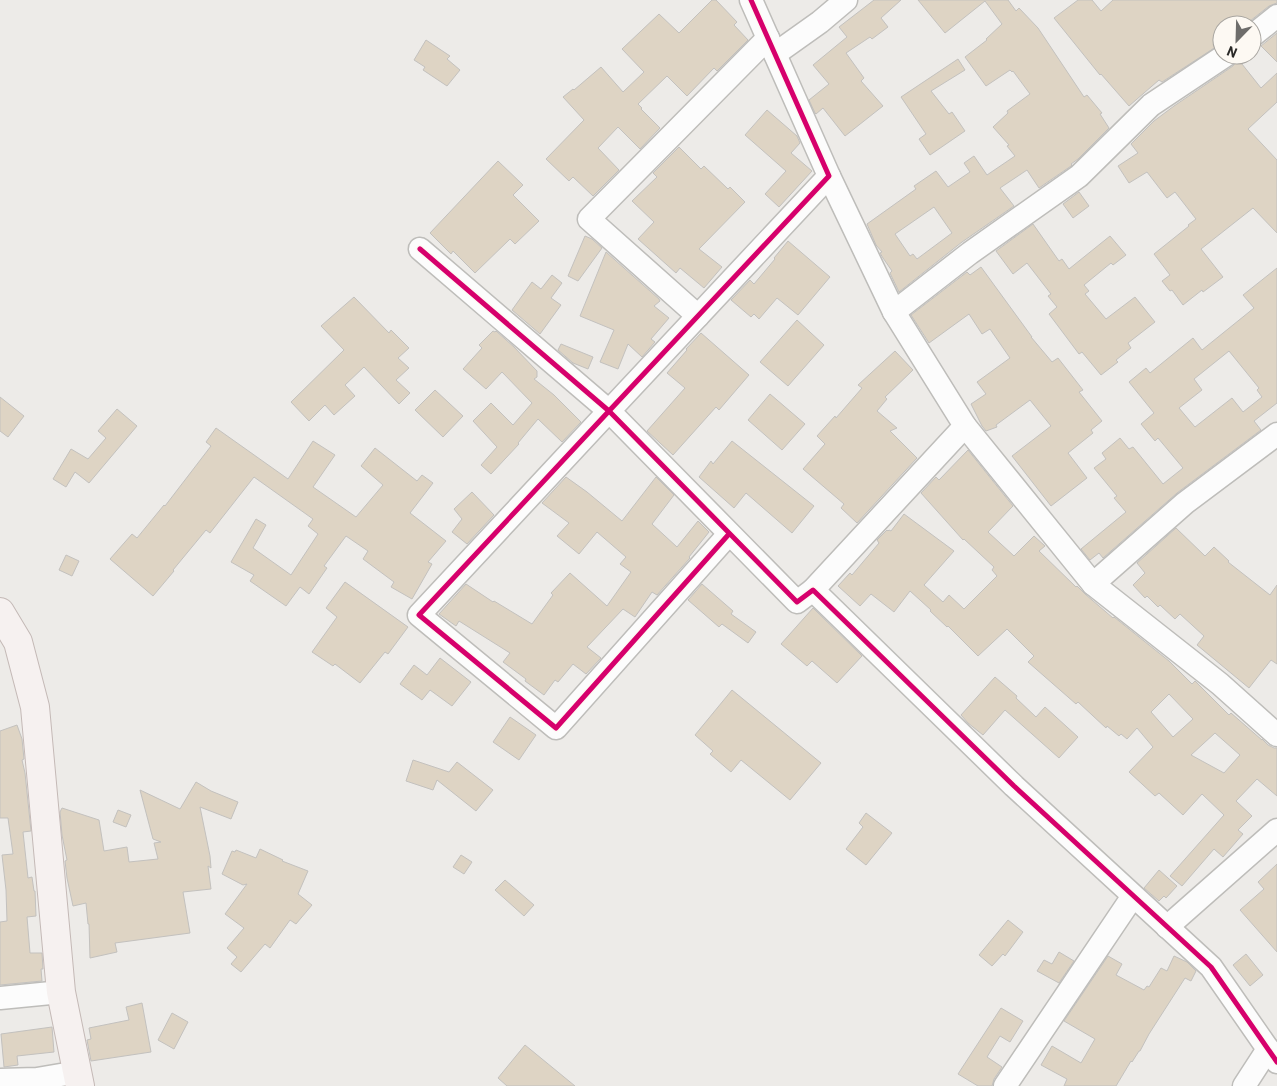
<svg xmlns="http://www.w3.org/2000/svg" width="1277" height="1086" font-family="Barlow,sans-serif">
<rect width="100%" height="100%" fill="#edebe8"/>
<!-- building -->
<g fill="#ded4c4" stroke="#c3c1be" fill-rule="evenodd">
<path d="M712,0H716L737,22L734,25L748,40L717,71L714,68L687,96L667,76L638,104L642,108L641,109L660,128L640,149L618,127L598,148L619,170L593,196L573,177L569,181L546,159L584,120L563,97L573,89L574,90L601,67L623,92L644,72L622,49L659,14L679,33Z"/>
<path d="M874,0H901L881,18L888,27L872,39L870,37L846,53L864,78L861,81L883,106L845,136L823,108L816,114L815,113L809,100L829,84L813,65L847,37L839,27Z"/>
<path d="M918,0H1008L1016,11L1019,8L1038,28L1084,97L1087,95L1102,113L1100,114L1109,128L1078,159L1071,164L1072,165L1071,166L1039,188L1027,170L1000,188L1014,206L962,242L899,292L890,273L892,271L883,258L880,253L882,252L876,245L867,224L916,189L914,186L936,171L948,187L970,172L964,163L974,156L987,175L1015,156L1007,146L1009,145L993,127L1008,113L1007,111L1030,94L1013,71L1012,72L1010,70L986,86L965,57L987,40L986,39L1002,24L985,1L945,33ZM934,207L952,233L917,259L913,254L910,256L895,234Z"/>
<path d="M1078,0H1092L1101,11L1113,0H1277V3L1269,6L1245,25H1222V43L1162,82L1159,80L1129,106L1101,74L1100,75L1054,18Z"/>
<path d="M1277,33V62L1261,46Z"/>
<path d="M426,40L450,56L447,59L460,70L447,86L423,70L425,67L414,60Z"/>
<path d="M958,59L965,70L931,91L949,114L952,112L965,131L930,155L919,139L926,134L901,97Z"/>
<path d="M1238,59L1261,88L1277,73V102L1248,129L1277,160V233L1253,208L1201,249L1223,277L1203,292L1202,290L1183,305L1172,290L1170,291L1162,281L1170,275L1154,254L1189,226L1188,225L1196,219L1175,192L1167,198L1147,172L1129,183L1118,166L1138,153L1131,144L1154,121L1174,106L1233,66Z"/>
<path d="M767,110L797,136L800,143L791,153L812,171L779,207L765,194L786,171L745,135Z"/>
<path d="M679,147L701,169L704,166L728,189L730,187L745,202L699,249L722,267L704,288L680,268L676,273L638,239L654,222L632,201L657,177L653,173Z"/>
<path d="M498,161L523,185L513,195L539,221L515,244L510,239L475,273L453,251L451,254L430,233Z"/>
<path d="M1079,192L1089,206L1073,218L1063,204Z"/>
<path d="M1033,224L1059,261L1062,259L1069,269L1110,236L1126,255L1113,265L1111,263L1084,285L1089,291L1085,294L1106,319L1135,297L1155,322L1128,343L1131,348L1116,360L1118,362L1101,375L1082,352L1079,354L1049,314L1057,307L1048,296L1051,294L1027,263L1013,274L996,251Z"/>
<path d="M585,236L592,239L602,248L578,281L568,276Z"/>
<path d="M788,241L830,277L798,315L777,298L759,319L754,314L751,317L731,300L750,280L754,284L775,259L774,258Z"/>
<path d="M606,252L659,299L660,301L654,306L669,318L651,339L655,342L642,357L628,344L618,369L600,362L614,330L580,316Z"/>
<path d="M981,267L1032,337H1031L1052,362L1058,358L1083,390L1079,392L1102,421L1091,430L1093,433L1068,453L1087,478L1051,506L1012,456L1051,426L1030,400L996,425L997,427L986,431L982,426L971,404L986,394L977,382L1010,358L990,329L982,334L969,314L929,343L911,315L967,272L970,275Z"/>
<path d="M1277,268V403L1254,421L1261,430L1177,493L1103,558L1099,553L1090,560L1081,549L1126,512L1114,498L1117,496L1094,468L1106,459L1102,453L1120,438L1129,449L1133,447L1163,484L1183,468L1158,438L1155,441L1141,424L1154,413L1129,382L1146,368L1150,373L1193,338L1202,350L1254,308L1243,295ZM1229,351L1259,388L1257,390L1262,397L1243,412L1232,398L1195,427L1179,408L1202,390L1194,379Z"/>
<path d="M552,275L562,283L551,298L561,305L540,334L512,310L532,282L541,289Z"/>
<path d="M354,297L389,333L391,330L409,348L398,358L409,368L396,380L410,393L399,404L364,367L345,385L355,396L334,415L325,405L309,421L291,402L344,350L321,326Z"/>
<path d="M797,320L824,345L788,386L760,362Z"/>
<path d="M493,331L495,332L496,331L514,347L537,371V377L534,379L554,395L581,422L562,442L538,419L518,443L519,444L491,474L481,465L497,447L473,421L491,403L513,425L532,403L502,372L486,389L463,369L482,348L479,345Z"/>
<path d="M701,333L749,375L719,410L716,407L673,455L647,431L685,388L667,373L687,350L686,349Z"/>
<path d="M561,344L593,357L588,369L573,363L558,350Z"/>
<path d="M895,351L913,370L885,397L887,399L877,411L897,428L890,431L917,458L857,523L841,508L844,504L803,469L825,444L817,436L835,416L836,418L862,388L858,385Z"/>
<path d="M435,390L463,416L443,437L415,410Z"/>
<path d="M770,394L805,424L782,450L748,420Z"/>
<path d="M0,397L24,416L8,437L0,431Z"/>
<path d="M117,409L137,426L89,483L75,472L66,487L53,479L71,449L88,459L106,438L98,431Z"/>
<path d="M216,428L288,479L313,441L335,455L313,487L356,517L383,485L361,466L375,448L417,481L422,475L433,483L410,513L446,541L428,562L432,564L412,599L391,587L394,582L363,559L368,551L346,536L324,566L327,568L309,594L300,587L286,606L250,581L254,575L231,562L256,519L266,525L253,548L291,575L318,534L308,526L313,519L254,477L210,533L206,530L173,570L174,571L153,596L110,559L132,534L137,538L164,505L165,506L211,446L206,442Z"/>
<path d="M732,441L814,506L792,533L746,493L734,508L699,477L711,461L713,464Z"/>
<path d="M968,450L1013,506L988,532L1014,556L1034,536L1045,546L1039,551L1076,587L1077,586L1085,594L1113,618L1114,617L1169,661L1192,684L1195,681L1229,715L1231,713L1262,740V739L1268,745L1274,748H1277V796L1257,779L1236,801L1252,816L1238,830L1243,834L1223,857L1214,849L1182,886L1170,876L1224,815L1202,794L1183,815L1159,793L1155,796L1129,772L1153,747L1137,728L1127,739L1121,734L1119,736L1107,726L1106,728L1078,702L1076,704L1028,662L1034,656L1007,629L978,656L948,626L947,627L930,611L931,610L910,591L894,612L871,594L860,606L838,586L850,573L852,575L879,543L877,540L887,530L888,531L889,530L891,531L904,514L954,551L924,585L943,602L949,595L964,609L997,576L992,570L994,567L964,539L963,540L921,493L936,477L939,480ZM1169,694L1193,719L1173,737L1151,712ZM1215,733L1240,755L1224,773L1191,755Z"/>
<path d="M566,477L587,492L622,521L656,477L674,495L652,524L677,547L698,521L709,532L689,557L690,558L657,595L652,592L635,617L623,609L587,647L601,658L586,674L573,664L558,682L555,680L544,695L525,681L526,679L503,662L510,653L459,621L456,626L439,614L466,584L493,602L494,601L532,624L553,595L551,593L570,573L607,606L631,572L620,564L626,557L597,532L579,554L557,536L569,523L542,503Z"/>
<path d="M472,492L494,515L467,544L452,532L462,519L454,509Z"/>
<path d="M1176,528L1205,556L1214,547L1229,561L1228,562L1270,595L1277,585V664L1271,660L1249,688L1197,645L1204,636L1180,614L1175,619L1160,605L1158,607L1147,596L1145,598L1133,585L1145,573L1137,563Z"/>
<path d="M66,555L79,561L72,576L59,570Z"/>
<path d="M345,582L408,627L388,654L385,652L360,683L335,664L333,666L312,652L337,617L326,608Z"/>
<path d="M702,584L733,611L731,614L756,632L748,643L722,624L719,627L688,600Z"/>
<path d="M813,608L862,656L837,683L812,661L807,666L781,644Z"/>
<path d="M440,658L471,682L452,706L430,690L422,700L400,684L414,665L427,675Z"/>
<path d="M995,677L1017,696L1016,698L1036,717L1045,707L1078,737L1059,758L1005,710L983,735L968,723L961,715Z"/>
<path d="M732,690L821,763L790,800L741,760L731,772L710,754L713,751L695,735Z"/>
<path d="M510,717L536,735L519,760L493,742Z"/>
<path d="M17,725L22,739L24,759L22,760L25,773L31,831L23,832L28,878L32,877L34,891H35L36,916L27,917L30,953H42L43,969H41L42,981L0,985V922L7,921L6,890L2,855L13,854L8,818H0V731Z"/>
<path d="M413,760L449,772L457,762L493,790L476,811L437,780L433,790L406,781Z"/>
<path d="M196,782L211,791L238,802L231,819L200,807L210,856L211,868L208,866L211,889L183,892L190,933L115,943L117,952L90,958L89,924H88L86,903L73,906L67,878L65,861L67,860L62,835L60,812L62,808L99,820L104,851L127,847L129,862L158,859L154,843L161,842L153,839L140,790L180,809Z"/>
<path d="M118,810L131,815L126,827L113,822Z"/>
<path d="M866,813L892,833L866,865L846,849L863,827L859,823Z"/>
<path d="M260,849L283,860L282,861L308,871L298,894L312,905L296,924L290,920L270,948L265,944L241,972L231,964L237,957L227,948L244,928L225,914L247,884L243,885L222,874L232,851L235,852L236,850L256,858Z"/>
<path d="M461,855L472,862L464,874L453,867Z"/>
<path d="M1277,864V952L1240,910L1264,889L1258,882Z"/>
<path d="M1159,870L1177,886L1166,898L1164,896L1159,901L1144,888Z"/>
<path d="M505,880L534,905L524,916L495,890Z"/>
<path d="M1008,920L1023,932L1005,956L1003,954L992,966L979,955Z"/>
<path d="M1059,952L1074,961L1059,983L1037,971L1044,960L1052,964Z"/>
<path d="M1246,954L1263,975L1250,986L1233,965Z"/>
<path d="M1108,956L1122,964L1116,975L1144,990L1147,986L1149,987L1161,968L1167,971L1174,956L1187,962L1196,971L1191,981L1185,978L1149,1034L1140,1051H1139L1132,1062L1131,1061L1116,1086H1064L1067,1079L1041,1065L1052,1046L1081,1063L1095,1039L1064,1021Z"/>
<path d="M142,1003L151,1052L91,1061L87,1040L91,1039L89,1028L129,1020L126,1007Z"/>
<path d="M1001,1008L1023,1021L1010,1042L1000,1036L987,1057L1002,1067L994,1079L992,1086H978L958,1074Z"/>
<path d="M172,1013L188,1022L174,1049L158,1040Z"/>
<path d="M52,1027L54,1052L17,1056L18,1065L4,1067L1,1034Z"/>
<path d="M525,1045L575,1086H507L498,1078Z"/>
</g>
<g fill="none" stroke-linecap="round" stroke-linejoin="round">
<!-- minor casing -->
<g stroke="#bebdba" stroke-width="25">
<g id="minor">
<path d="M751,0L829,176L609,411L797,602L813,590L1014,786L1211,967L1277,1062"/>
<path d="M1252,36L1277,16"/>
<path d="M775,54L820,22L846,0"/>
<path d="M420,249L609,411L419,615L556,728L729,534"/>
<path d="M894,312L970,253L1079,176L1151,105L1226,55"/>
<path d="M698,316L589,219L768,38"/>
<path d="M965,426L1093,584L1220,684L1277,735"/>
<path d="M1093,584L1185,503L1277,434"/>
<path d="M813,590L965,426L894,312L829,176"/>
<path d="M1167,927L1277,830"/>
<path d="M0,998L61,992"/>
<path d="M0,1080L37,1079L78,1072"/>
<path d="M1005,1086L1133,896"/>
<path d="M1244,1086L1268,1049"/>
</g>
</g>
<!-- major casing -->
<g stroke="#c4b9b6" stroke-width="30">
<path id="major" d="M0,612L18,642L35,707L61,992L80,1086"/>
</g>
<!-- minor -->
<use href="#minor" stroke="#fcfcfc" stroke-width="22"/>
<!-- major -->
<use href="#major" stroke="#f6f1f0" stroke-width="28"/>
<!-- cycleway casing -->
<g stroke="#fdf9f3" stroke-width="8">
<g id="cycleway">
<path d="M751,0L829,176L609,411L797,602L813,590L1014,786L1211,967L1277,1062"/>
<path d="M420,249L609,411L419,615L556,728L729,534"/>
</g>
</g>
<!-- cycleway -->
<use href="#cycleway" stroke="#d6006c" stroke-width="5"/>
</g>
<!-- north arrow -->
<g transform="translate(1237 40) rotate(203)"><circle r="24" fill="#fdf9f3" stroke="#a9a6a1"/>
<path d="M0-4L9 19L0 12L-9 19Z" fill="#6e6d6b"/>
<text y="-8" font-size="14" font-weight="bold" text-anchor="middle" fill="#2a2927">N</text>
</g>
</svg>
